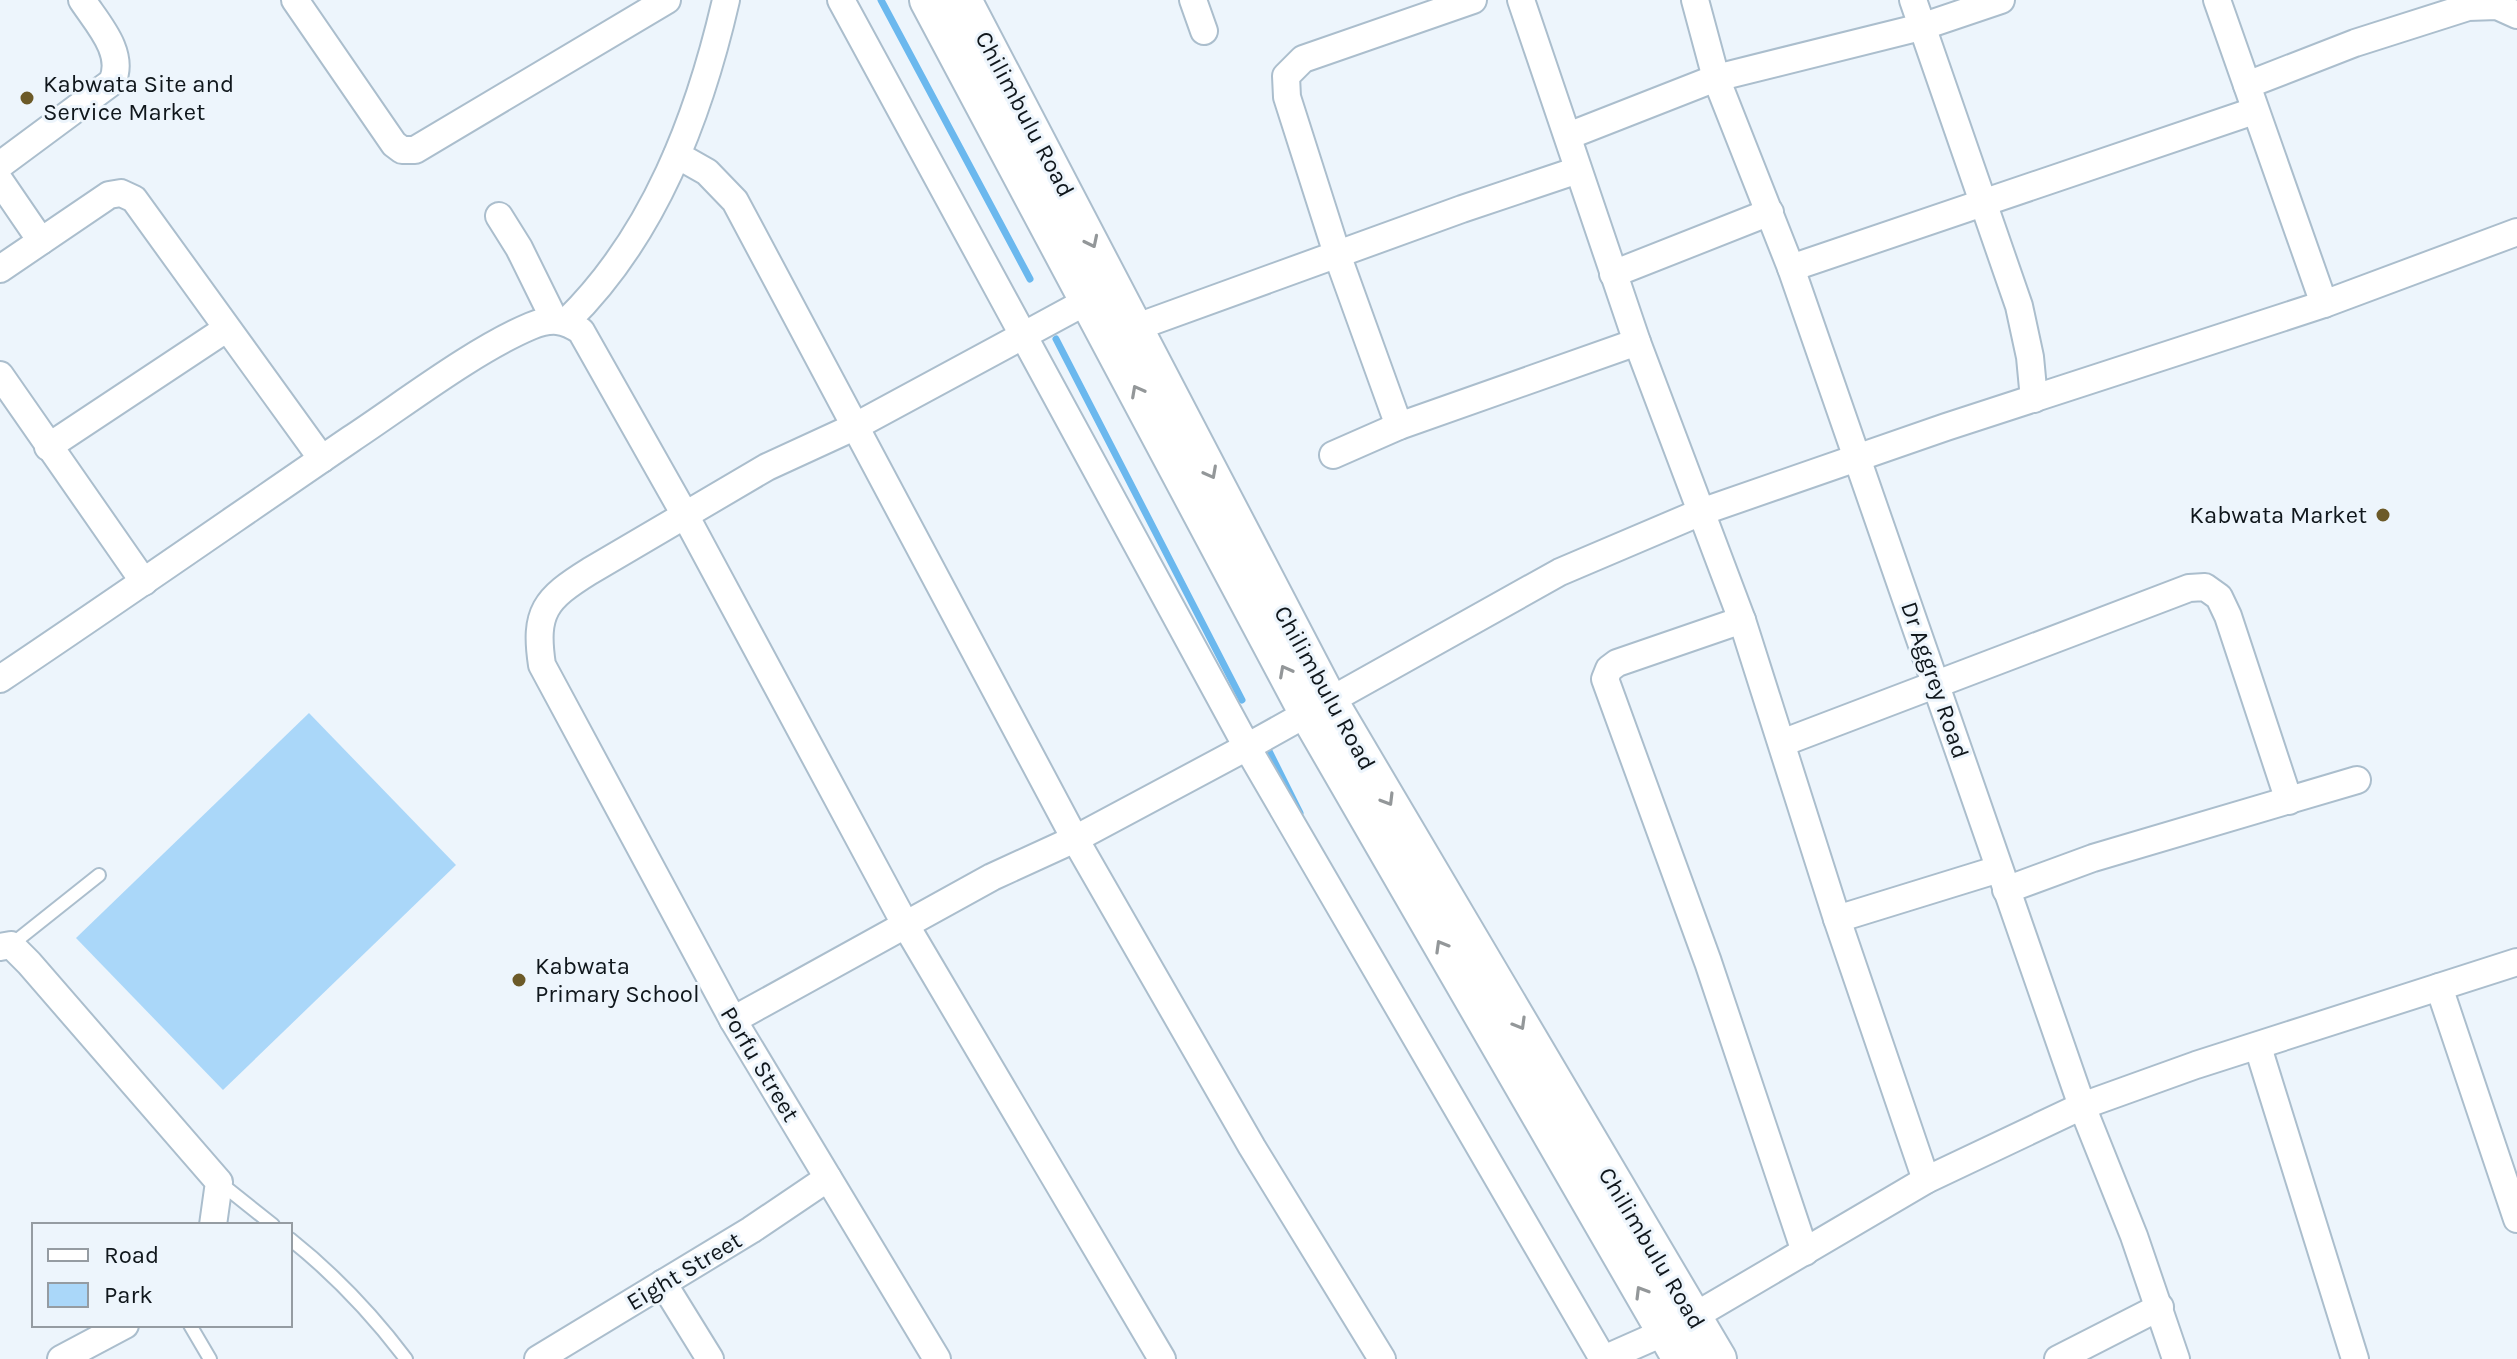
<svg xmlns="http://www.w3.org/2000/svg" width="2517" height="1359" font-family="Karla,sans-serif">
<rect width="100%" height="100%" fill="#edf5fc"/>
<!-- green -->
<path fill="#aad7f9" d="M309,713L456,865L223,1090L76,938Z"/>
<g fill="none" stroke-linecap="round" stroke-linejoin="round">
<!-- stream -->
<g stroke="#6bb8ee" stroke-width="7">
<path d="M881,0L1030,279"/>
<path d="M1056,339L1242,700"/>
<path d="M1269,751L1300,813"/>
</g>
<!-- service casing -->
<g stroke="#abbecd" stroke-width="16">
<g id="service">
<path d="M11,945L99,875"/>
<path d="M219,1182L273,1225"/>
<path d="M290,1239C334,1274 372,1314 406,1359"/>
<path d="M190,1325L210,1359"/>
</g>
</g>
<!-- minor casing -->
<g stroke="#abbecd" stroke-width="30">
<g id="minor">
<path d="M295,0L394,144L402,150H415L667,0"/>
<path d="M841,0L1247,747L1603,1359"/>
<path d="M1193,0L1204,31"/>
<path d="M1521,0L1637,342L1742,620L1837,919L1926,1180"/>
<path d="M1695,0L1716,78L1791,268L2082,1106L2134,1236L2176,1359"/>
<path d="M1913,0L2019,306L2030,357L2034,399"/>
<path d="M2217,0L2324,304"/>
<path d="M2247,85L2355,43L2468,7L2497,6L2517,15"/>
<path d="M1568,136L1716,78L1921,27L2001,0"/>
<path d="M677,155L707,172L735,201L1075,839L1252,1147L1382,1359"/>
<path d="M0,165L112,82C126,53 97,23 82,0"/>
<path d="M0,181L41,241"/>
<path d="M499,216L519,248L554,319"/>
<path d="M1791,268L2254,111"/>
<path d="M0,269L109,195L121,193L134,199L322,459"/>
<path d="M1613,274L1770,212"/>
<path d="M567,321C654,236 699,117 726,0"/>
<path d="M1134,328L1462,209L1578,170"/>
<path d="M0,375L144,582"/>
<path d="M1399,426L1338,257L1287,97L1286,76L1303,59L1473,0"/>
<path d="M48,447L226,329"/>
<path d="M1333,455L1399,426L1637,342"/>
<path d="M1742,620L1617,663L1609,669L1605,679L1708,962L1805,1252"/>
<path d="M0,679C118,600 234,519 351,439C404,404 474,350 531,326C551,318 564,319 581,331L685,515L905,924L1162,1359"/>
<path d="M1782,743L2189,588L2205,587L2219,597L2228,616L2289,801"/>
<path d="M2006,890L2093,858L2357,780"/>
<path d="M1837,919L1999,869"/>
<path d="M0,947L11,945L29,963L219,1182L213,1225"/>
<path d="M2439,987L2517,1219"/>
<path d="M733,1020L992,877L1075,839L1247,747L1560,572L1701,512L1946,427L2324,304L2517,232"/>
<path d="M2258,1047L2355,1359"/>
<path d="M663,1283L710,1359"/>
<path d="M1693,1317L1926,1180L2082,1106L2196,1065L2517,962"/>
<path d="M61,1359L125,1325"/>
<path d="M538,1359L751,1230L828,1178"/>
<path d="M937,1359L733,1020L542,665C534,612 545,599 590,571L767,467L854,427L1089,300"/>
<path d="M1604,1359L1665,1332"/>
<path d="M2058,1359L2160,1307"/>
</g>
</g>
<!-- secondary casing -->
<g stroke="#abbecd" stroke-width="40">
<g id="secondary">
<path d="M928,0L1307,712L1681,1359"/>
<path d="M963,0L1329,701L1718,1359"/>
</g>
</g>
<!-- service -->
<use href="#service" stroke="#fff" stroke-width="12"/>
<!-- minor -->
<use href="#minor" stroke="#fff" stroke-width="26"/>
<!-- secondary -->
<use href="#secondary" stroke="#fff" stroke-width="36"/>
</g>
<!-- one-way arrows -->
<defs><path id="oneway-chevron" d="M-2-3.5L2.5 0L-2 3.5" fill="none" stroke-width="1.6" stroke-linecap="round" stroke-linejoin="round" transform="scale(2)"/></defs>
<g stroke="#939799">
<use href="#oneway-chevron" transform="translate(1092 242) rotate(64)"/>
<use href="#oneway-chevron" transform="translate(1137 391) rotate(-118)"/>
<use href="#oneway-chevron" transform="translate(1211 473) rotate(62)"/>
<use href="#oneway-chevron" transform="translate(1285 671) rotate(-118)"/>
<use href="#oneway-chevron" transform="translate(1388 800) rotate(59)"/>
<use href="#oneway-chevron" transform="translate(1441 946) rotate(-120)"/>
<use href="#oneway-chevron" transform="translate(1520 1024) rotate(60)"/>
<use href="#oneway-chevron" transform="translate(1641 1292) rotate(-121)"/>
</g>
<!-- markers -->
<g fill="#6c5a28" stroke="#edf5fc" stroke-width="3">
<circle cx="27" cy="98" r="8"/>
<circle cx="2383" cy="515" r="8"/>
<circle cx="519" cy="980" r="8"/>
</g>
<g text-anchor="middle" stroke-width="6" stroke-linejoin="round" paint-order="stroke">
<!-- poi labels -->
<g font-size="24" fill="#10171c" stroke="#edf5fc" text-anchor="start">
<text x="43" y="92">Kabwata Site and<tspan x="43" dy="28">Service Market</tspan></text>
<text x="2367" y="523" text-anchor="end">Kabwata Market</text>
<text x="535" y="974">Kabwata<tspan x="535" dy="28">Primary School</tspan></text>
</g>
<!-- street labels -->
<g font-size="24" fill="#10171c" stroke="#edf5fc">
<text transform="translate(1025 114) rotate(62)" y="8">Chilimbulu Road</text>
<text transform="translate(1935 680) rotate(71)" y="8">Dr Aggrey Road</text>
<text transform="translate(1325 688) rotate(61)" y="8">Chilimbulu Road</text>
<text transform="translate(760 1064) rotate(59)" y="8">Porfu Street</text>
<text transform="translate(1652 1248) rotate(59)" y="8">Chilimbulu Road</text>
<text transform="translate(684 1271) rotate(-31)" y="8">Eight Street</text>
</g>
</g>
<!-- legend -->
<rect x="32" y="1223" width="260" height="104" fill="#edf5fc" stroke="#959ca2" stroke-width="2"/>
<rect x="48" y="1249" width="40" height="12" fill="#ffffff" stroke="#959ca2" stroke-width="2"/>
<text x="104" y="1263" font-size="24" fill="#10171c">Road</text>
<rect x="48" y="1283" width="40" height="24" fill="#aad7f9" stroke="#959ca2" stroke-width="2"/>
<text x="104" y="1303" font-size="24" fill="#10171c">Park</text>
</svg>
